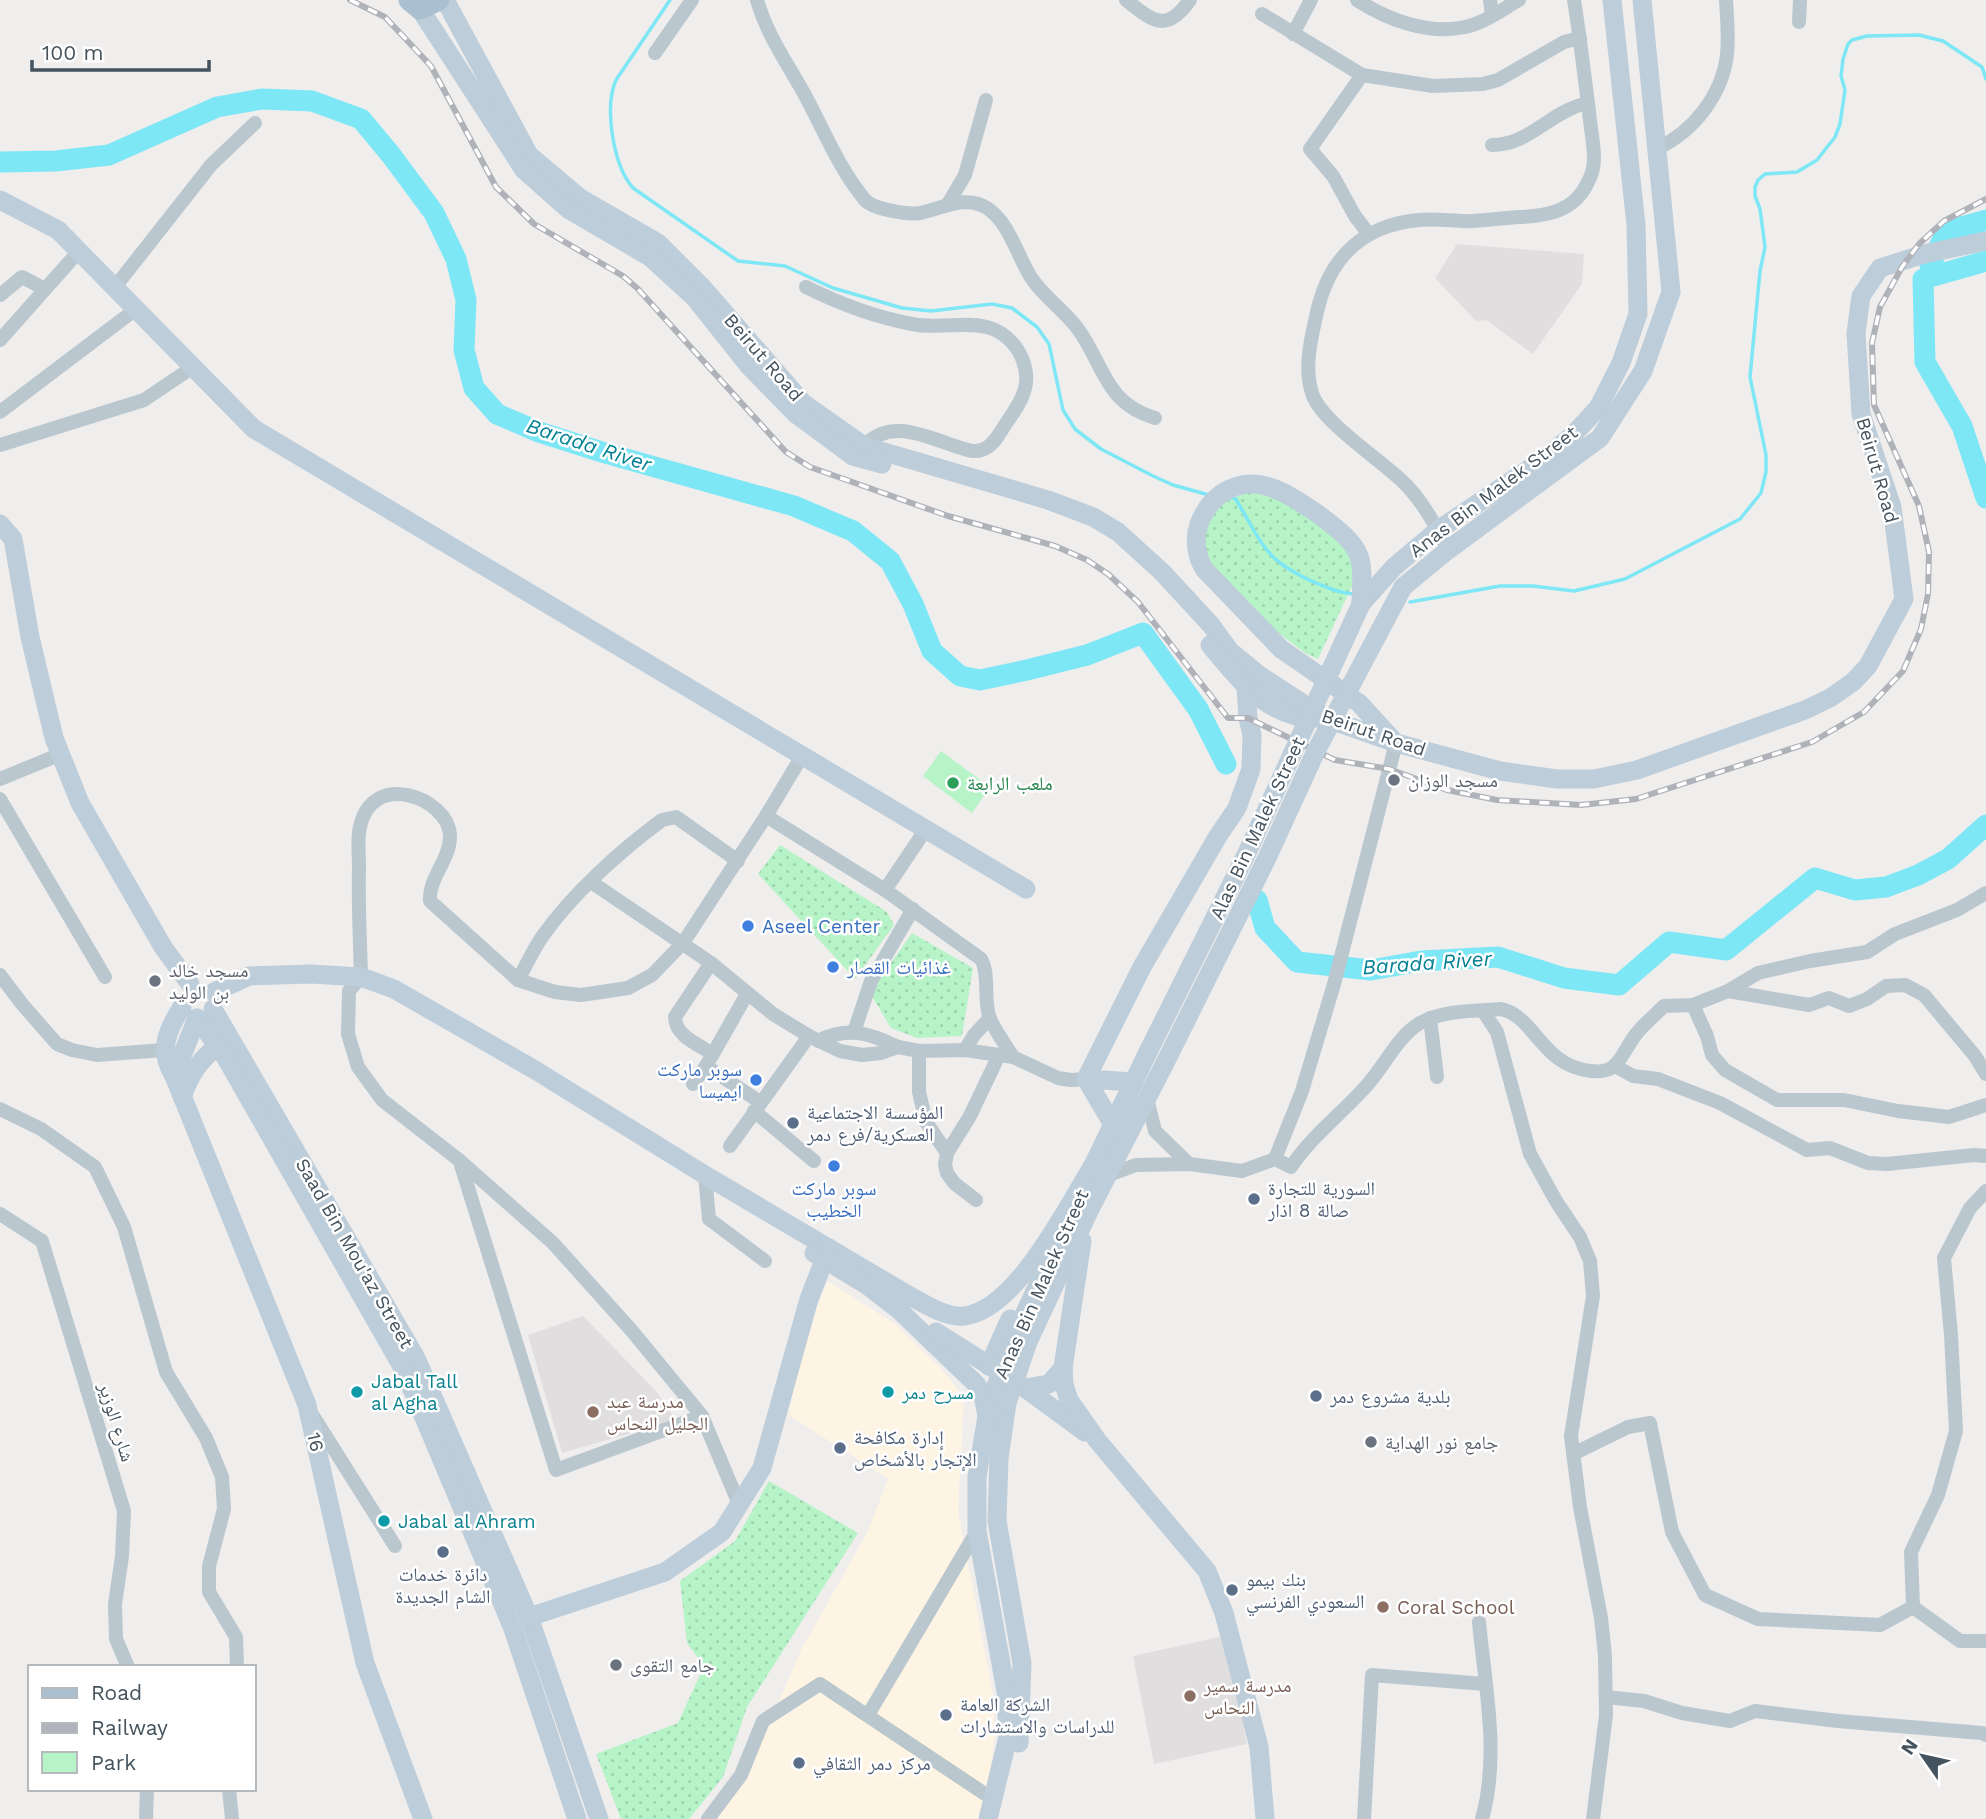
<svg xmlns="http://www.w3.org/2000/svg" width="1986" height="1819" font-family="'Work Sans','Noto Naskh Arabic',sans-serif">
<defs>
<pattern id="green-dots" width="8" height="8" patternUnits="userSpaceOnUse" patternTransform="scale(1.75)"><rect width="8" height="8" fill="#b6f4c8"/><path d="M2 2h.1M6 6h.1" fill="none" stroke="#9ed3ae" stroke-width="1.8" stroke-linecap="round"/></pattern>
</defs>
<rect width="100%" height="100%" fill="#f0eded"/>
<!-- commercial -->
<path fill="#fef4e4" d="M828,1281L895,1324L941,1368L964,1397L958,1511L993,1694L995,1736L986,1800L980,1819H714L746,1778L801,1650L867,1533L888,1479L789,1415L804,1336Z"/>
<!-- education -->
<g fill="#e1dedf">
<path d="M1457,244L1584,254L1582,284L1533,354L1486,320L1476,321L1435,278Z"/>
<path d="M583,1316L655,1390L676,1420L562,1453L528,1335Z"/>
<path d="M1224,1636L1247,1744L1154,1764L1133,1656Z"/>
</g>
<!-- green -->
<g fill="url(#green-dots)">
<path d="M1248,491L1279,496L1344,545L1353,563V584L1318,659L1305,653L1273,629L1211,565L1205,547L1206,526L1221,504Z"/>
<path d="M780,845L887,912L894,925L855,979L758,874Z"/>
<path d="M912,933L973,968L962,1036L917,1038L891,1028L870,993Z"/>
<path d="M769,1481L858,1533L747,1707L723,1777L689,1819H621L596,1754L678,1723L704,1666L687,1643L680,1581L735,1541Z"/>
</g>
<!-- pitch -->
<path fill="#b6f4c8" d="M941,751L990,787L972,813L923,776Z"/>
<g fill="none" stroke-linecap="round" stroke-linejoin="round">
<!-- stream -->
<g stroke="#7ee7f5" stroke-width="3.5">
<path d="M670,0L616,80C604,107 613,165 633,188L738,261L785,266L833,288L902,308L931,311L992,304L1012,308L1037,327L1049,344L1063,410L1075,429L1101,449L1153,476L1173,485L1209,495"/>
<path d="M1230,498H1235C1264,545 1262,559 1316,583C1328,588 1340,593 1353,594"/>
<path d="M1410,602L1500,586H1533L1574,591L1625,579L1740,519L1761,493L1766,472V455L1750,377L1760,271L1765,247L1760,209L1755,196V187L1758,180L1765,174L1797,172L1817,160L1835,137L1840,124L1845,90L1841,76L1843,59L1848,44L1852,40L1867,36L1919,35L1943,41L1982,67L1986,79"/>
</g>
<!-- river -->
<g stroke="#7ee7f5" stroke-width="21">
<path d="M0,162L56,161L109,155L217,107L262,99L312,101L361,119L391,155L434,213L456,259L466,300L464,350L474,388L497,414L539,432L605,453L794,506L853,531L890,561L913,604L932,651L960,676L980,680L1027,670L1087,655L1143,633L1198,709L1226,764"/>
<path d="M1986,261L1923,279L1925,362L1962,426L1986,498"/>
<path d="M1930,265L1947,231L1986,220"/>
<path d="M1257,900L1265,928L1297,962L1371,970L1421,961L1498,957L1564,978L1619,985L1669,942L1726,950L1815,878L1855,890L1886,887L1918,875L1948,859L1986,825"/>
</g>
<!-- street -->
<g stroke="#bac7ce" stroke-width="14">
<path d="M757,0C768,38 789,65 807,99C825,133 840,170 865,200C873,209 908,215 920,213C941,209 966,194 987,208C1010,223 1017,256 1032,279C1045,298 1065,311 1078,329C1105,367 1105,403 1155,418"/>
<path d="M1126,0C1153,21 1166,34 1190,0"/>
<path d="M1357,0C1388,20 1428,35 1465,27C1484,23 1503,9 1519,0"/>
<path d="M1490,0L1492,15"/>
<path d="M1262,14L1362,75L1433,86L1483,84L1498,80L1564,42L1580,38"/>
<path d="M1799,22L1800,0"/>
<path d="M1293,34L1311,0"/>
<path d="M655,53L692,0"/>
<path d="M1362,75L1310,149L1333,176L1355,216L1368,233"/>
<path d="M1492,145C1530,145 1550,111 1588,103"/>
<path d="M1658,148C1694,131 1722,95 1727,55C1729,37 1727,18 1726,0"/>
<path d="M948,204L965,175L986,100"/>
<path d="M115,287L211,165L255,123"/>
<path d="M806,287C840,304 875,317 912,324C950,332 993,309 1019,352C1025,363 1028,376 1025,388C1022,402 1012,414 1005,425C999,434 994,445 984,449C975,453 967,450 958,447C926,437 891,417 864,446"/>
<path d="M0,295L22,277L45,289"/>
<path d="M0,340L79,251"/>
<path d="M0,412L136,309"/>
<path d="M0,445L144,400L193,367"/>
<path d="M1448,550C1436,526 1421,498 1401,480C1379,459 1324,423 1313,396C1303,369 1311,339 1317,312C1329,258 1363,225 1419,220C1437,218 1455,222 1472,221C1488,220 1504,218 1520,217C1547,216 1574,211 1587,184C1591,177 1594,166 1594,158C1594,143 1590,126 1589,111C1584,74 1580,37 1574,0"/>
<path d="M0,779L61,754"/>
<path d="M0,799L105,977"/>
<path d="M766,816L802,756"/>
<path d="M591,882L711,963L773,1014L809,1036L840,1051L862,1055L881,1053L898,1047L919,1051L965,1050L1013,1057L1058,1078L1071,1080L1086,1079"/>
<path d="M885,890L926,829"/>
<path d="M711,963L675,1017C675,1036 699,1045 713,1054"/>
<path d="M0,975L22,1004L57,1044L72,1050L97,1055L164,1050"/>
<path d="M518,980C526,966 533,950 542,937C572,894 620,851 662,820L676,817L738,861"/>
<path d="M1728,991L1758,973L1810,961L1867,952L1895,934L1957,910L1986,893"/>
<path d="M1693,1005L1728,991L1809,1005L1829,998L1849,1006L1867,999L1886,986L1905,985L1924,995L1975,1056L1986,1074"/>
<path d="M1483,1011L1497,1032L1530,1154L1556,1201L1580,1237L1590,1261L1593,1296L1571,1436L1580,1507L1601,1618L1605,1656L1606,1715L1593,1819"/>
<path d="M1430,1018L1437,1077"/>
<path d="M854,1032L871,981L913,909"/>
<path d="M818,1041C847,1026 870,1033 898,1047"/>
<path d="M965,1050L974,1035L990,1018"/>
<path d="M919,1051V1092L926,1122L947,1153"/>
<path d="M706,1066L760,1102"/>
<path d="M1615,1066L1633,1076L1658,1079L1720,1103L1807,1150L1830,1148L1868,1163L1887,1164L1974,1155L1986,1156"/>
<path d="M693,1084L706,1066L747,994"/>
<path d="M1147,1099L1155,1131L1189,1164"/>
<path d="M0,1109L41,1129L95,1167L124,1227L166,1372L206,1438L222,1477L224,1509L209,1566V1592L236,1637L237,1667"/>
<path d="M754,1111L814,1161"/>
<path d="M730,1146L809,1036"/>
<path d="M1275,1159L1302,1091L1334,984L1396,743"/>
<path d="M460,1162L556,1470L702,1416"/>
<path d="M705,1175L709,1219L765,1261"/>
<path d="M1106,1176L1136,1165L1189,1164L1242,1171L1275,1159L1291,1167C1312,1135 1343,1113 1368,1084C1385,1065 1398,1036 1420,1023C1443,1010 1475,1011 1500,1009C1535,1015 1541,1066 1591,1071C1599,1072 1610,1071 1616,1064C1624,1056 1629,1042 1637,1033C1645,1023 1655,1015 1664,1006L1693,1005L1707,1036L1712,1055L1725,1070L1777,1100H1844L1898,1111L1949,1117L1986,1105"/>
<path d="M976,1200L954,1183L947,1173L945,1165L947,1153L970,1116L999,1055"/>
<path d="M0,1214L42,1241L124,1511L122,1556L115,1604L116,1639L128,1667"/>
<path d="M313,1416L395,1546"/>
<path d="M1573,1454L1628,1427L1650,1423L1672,1532L1705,1595L1758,1619L1880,1625L1913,1607L1960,1641H1986"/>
<path d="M739,1504L702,1416L632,1331L553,1243L459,1160L382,1100L358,1067L348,1034L349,991L361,977C360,940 358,902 359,865C359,853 357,839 360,827C372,769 448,798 450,835C451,859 428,878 430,901L518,980L555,992L581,995L628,988L652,975L683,943L766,816L885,890L981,959C990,974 983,1001 990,1019C996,1032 1005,1044 1013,1057"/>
<path d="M1913,1607L1911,1552L1938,1495L1956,1431L1951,1335L1944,1258L1970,1208L1986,1191"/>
<path d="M1479,1622C1485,1687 1500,1755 1482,1819"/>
<path d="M1606,1697L1644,1701L1682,1713L1730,1721L1755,1711L1838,1721L1982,1733L1986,1735"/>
<path d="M868,1715L977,1531"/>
<path d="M229,1789L232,1819"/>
<path d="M146,1819L147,1789"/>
<path d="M708,1819L741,1775L763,1721L820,1684L994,1800"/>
<path d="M1364,1819L1372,1675L1485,1684"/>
</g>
<!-- secondary -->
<g stroke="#bdcdd9" stroke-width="19">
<path d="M445,0L529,155L580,198L658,243L703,288L803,403L864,446L1048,500L1093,517L1118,532L1162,572L1211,625L1230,651L1259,675L1325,718L1396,743L1500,771L1557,779H1594L1637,770L1805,710L1830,698L1853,682L1868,666L1904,599L1892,507L1861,414L1856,333L1861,296L1880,268L1924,254L1986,241"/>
<path d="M420,9L524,170L568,209L650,257L695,298L749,366L796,414L853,456L882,464"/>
<path d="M0,200L58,230L254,429L1026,889"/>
<path d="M0,524L13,539L30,637L54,738L80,803L163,947L190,984"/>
<path d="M1403,587L1448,550L1600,438L1643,371L1671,292L1642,0"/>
<path d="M1361,604L1394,567L1438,530L1541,461L1572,436L1598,408L1621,363L1638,314L1636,225L1612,0"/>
<path d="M1361,604C1361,589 1364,570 1359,556C1352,538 1332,525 1318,514C1288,494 1255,470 1221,494C1210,502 1204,511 1199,524C1194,539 1196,557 1205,570L1281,649L1359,703L1393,740"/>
<path d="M1210,645C1234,674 1258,706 1296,716C1304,719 1315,718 1324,718"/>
<path d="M214,992L249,976L311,974L361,977L394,989L535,1070L705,1175L908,1295C923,1303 946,1318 964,1316C1015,1311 1067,1208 1092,1167"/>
<path d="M182,1007C167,1030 158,1051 174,1076L307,1405L365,1663L423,1819"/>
<path d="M213,1009L416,1358L529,1617L599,1819"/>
<path d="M197,1018L226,1058L404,1370L512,1626L577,1819"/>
<path d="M174,1076L197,1018"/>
<path d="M1086,1079L1134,1082"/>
<path d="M182,1097C190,1075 199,1060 218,1046"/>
<path d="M1112,1123L1086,1079L1142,967L1218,836L1237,808L1251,769L1252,735L1248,718L1246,688"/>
<path d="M1087,1178L1149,1050"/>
<path d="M814,1253L868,1286L899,1310L977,1385L983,1396L987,1415"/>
<path d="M936,1332L1025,1388L1085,1432"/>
<path d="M1012,1341L1060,1237"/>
<path d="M1028,1342L1088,1213L1164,1065"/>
<path d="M989,1366L1010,1319"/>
<path d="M1063,1368L1064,1385L1069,1400L1097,1440L1207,1571L1224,1613L1259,1747L1265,1819"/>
<path d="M1025,1388L1049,1384L1063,1368L1082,1241"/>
<path d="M1007,1403L999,1458L997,1521L1022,1663L1019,1743"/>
<path d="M529,1617L665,1572L722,1532L762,1468L809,1299L829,1248"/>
<path d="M988,1819L1008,1737L1006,1691L977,1531V1477L987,1416L994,1392"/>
</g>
<!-- primary -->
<path stroke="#aac0d0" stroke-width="21" d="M409,0L420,9L439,0"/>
<!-- rail casing -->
<g stroke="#afb3b9" stroke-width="6">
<path id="rail" d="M350,0L385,17L431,66L496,187L534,224L623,276L637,288L786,452L810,467L948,516L1055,546L1087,560L1108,574L1138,602L1228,718H1248L1335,760L1389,769L1447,790L1497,800L1581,805L1636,799L1812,742L1864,712L1903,671L1921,629L1928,594L1929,552L1919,506L1874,405L1872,343L1880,307L1902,267L1919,244L1944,221L1986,199"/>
</g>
<!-- rail -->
<use href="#rail" stroke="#fff" stroke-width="3.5" stroke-dasharray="10" stroke-linecap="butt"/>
<!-- secondary-bridge -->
<g stroke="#bdcdd9" stroke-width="19">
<path d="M1149,1050L1246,855L1361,604"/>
<path d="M1164,1065L1267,858L1316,751L1403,587"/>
<path d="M994,1392L1012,1341"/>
<path d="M1007,1403L1028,1342"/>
</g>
</g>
<!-- markers -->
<g fill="#6b7280" stroke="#fff" stroke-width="2.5">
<circle cx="1394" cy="780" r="7"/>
<circle cx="155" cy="981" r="7"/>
<circle cx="1371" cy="1442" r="7"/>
<circle cx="616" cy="1665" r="7"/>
</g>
<circle fill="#2e9e5b" stroke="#fff" stroke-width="2.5" cx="953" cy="783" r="7"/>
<g fill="#3f7fe0" stroke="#fff" stroke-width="2.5">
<circle cx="748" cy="926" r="7"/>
<circle cx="833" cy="967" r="7"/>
<circle cx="756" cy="1080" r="7"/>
<circle cx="834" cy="1166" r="7"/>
</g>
<g fill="#5c6f8a" stroke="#fff" stroke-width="2.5">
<circle cx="793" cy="1123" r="7"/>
<circle cx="1254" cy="1199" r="7"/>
<circle cx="1316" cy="1396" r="7"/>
<circle cx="840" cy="1448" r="7"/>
<circle cx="443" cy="1552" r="7"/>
<circle cx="1232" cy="1590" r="7"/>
<circle cx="946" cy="1715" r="7"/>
<circle cx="799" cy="1763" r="7"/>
</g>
<g fill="#0f9aa8" stroke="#fff" stroke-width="2.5">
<circle cx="357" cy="1392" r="7"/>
<circle cx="888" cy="1392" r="7"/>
<circle cx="384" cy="1521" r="7"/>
</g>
<g fill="#8d6e63" stroke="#fff" stroke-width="2.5">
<circle cx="593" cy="1412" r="7"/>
<circle cx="1383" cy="1607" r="7"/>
<circle cx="1190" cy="1696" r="7"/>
</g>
<g text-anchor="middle" stroke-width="5" stroke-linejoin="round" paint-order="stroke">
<!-- street labels -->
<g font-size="19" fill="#44535d" stroke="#fff">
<text transform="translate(764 357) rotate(49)" y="7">Beirut Road</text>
<text transform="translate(1878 470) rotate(74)" y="7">Beirut Road</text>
<text transform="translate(1493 491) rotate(-37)" y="7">Anas Bin Malek Street</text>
<text transform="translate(1374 732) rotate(19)" y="7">Beirut Road</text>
<text transform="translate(1257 828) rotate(-65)" y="7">Alas Bin Malek Street</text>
<text transform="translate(355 1253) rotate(60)" y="7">Saad Bin Mou'az Street</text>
<text transform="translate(1041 1284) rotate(-66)" y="7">Anas Bin Malek Street</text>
<text transform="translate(117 1422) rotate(73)" y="7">شارع الوزير</text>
<text transform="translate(316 1442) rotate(77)" y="7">16</text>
</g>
<!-- worship labels -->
<g font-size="19" fill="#5b616d" stroke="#fff" text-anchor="start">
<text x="1408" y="787">مسجد الوزان</text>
<text x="169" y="977">مسجد خالد<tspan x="169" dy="22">بن الوليد</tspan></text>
<text x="1385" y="1449">جامع نور الهداية</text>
<text x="630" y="1672">جامع التقوى</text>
</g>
<!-- leisure labels -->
<g font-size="19" fill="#27864d" stroke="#fff" text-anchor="start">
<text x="967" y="790">ملعب الرابعة</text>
</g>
<!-- shop labels -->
<g font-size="19" fill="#366cbe" stroke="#fff" text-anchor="start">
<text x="762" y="933">Aseel Center</text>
<text x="847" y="974">غذائيات القصار</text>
<text x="742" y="1076" text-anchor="end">سوبر ماركت<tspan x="742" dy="22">ايميسا</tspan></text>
<text x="834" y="1195" text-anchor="middle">سوبر ماركت<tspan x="834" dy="22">الخطيب</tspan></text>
</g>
<!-- service labels -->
<g font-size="19" fill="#4e5e75" stroke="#fff" text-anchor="start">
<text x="807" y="1119">المؤسسة الاجتماعية<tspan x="807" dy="22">العسكرية/فرع دمر</tspan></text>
<text x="1268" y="1195">السورية للتجارة<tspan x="1268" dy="22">صالة 8 اذار</tspan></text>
<text x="1330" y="1403">بلدية مشروع دمر</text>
<text x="854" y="1444">إدارة مكافحة<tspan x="854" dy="22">الإتجار بالأشخاص</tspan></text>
<text x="443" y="1581" text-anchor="middle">دائرة خدمات<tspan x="443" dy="22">الشام الجديدة</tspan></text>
<text x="1246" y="1586">بنك بيمو<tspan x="1246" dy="22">السعودي الفرنسي</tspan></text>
<text x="960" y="1711">الشركة العامة<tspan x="960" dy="22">للدراسات والاستشارات</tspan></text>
<text x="813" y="1770">مركز دمر الثقافي</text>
</g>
<!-- culture labels -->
<g font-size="19" fill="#0d838f" stroke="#fff" text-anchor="start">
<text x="371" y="1388">Jabal Tall<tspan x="371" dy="22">al Agha</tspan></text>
<text x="902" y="1399">مسرح دمر</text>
<text x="398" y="1528">Jabal al Ahram</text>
</g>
<!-- education labels -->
<g font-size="19" fill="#785e54" stroke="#fff" text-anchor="start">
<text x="607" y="1408">مدرسة عبد<tspan x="607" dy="22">الجليل النحاس</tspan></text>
<text x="1397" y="1614">Coral School</text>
<text x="1204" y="1692">مدرسة سمير<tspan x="1204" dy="22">النحاس</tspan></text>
</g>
<!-- water labels -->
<g font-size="21" font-style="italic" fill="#038193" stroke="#fff">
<text transform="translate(589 445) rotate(18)" y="7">Barada River</text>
<text transform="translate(1427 963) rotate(-4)" y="7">Barada River</text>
</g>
</g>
<!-- legend -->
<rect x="28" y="1665" width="228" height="126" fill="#ffffff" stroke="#b4babe" stroke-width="2"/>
<rect x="42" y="1688" width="35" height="10" fill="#aac0d0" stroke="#b4babe" stroke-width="2"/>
<text x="91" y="1700" font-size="21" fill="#44535d">Road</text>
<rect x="42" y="1723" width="35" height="10" fill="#afb3b9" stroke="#b4babe" stroke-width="2"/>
<text x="91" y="1735" font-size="21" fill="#44535d">Railway</text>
<rect x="42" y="1752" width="35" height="21" fill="#b6f4c8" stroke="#b4babe" stroke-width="2"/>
<text x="91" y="1770" font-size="21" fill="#44535d">Park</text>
<!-- north arrow -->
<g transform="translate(1923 1756) rotate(304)" stroke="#ffffff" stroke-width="5" paint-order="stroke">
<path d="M0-5L12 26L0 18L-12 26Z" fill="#44535d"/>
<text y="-10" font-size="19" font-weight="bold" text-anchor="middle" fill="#44535d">N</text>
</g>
<!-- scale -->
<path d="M32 60v10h177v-10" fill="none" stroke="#44535d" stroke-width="3.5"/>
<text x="42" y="60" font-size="21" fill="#44535d" stroke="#ffffff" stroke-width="5" paint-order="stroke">100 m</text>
</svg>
